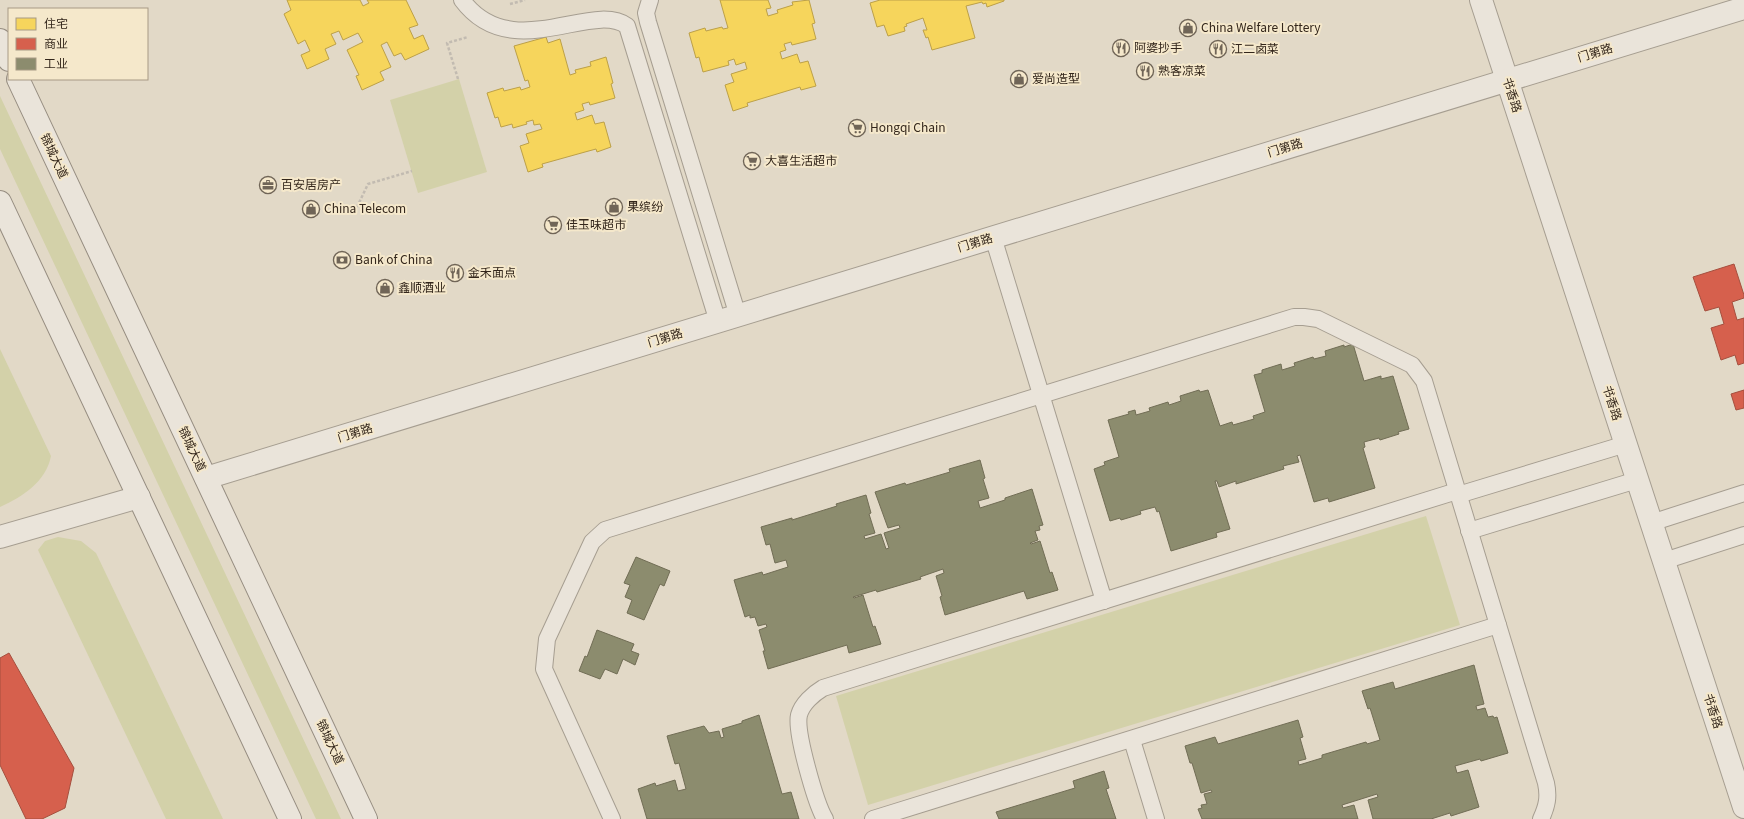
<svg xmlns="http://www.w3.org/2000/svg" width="1744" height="819" font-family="Georgia,'Noto Sans SC',serif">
<rect width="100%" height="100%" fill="#e2d9c7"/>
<!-- green -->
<g fill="#d3d1a9">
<path d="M459,79L487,172L418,193L390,100Z"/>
<path d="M0,96L341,819H316L0,149Z"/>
<path d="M0,349L51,456C46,482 22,497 0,507Z"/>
<path d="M1426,516L1460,625L868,805L836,696Z"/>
<path d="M58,537L81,541L96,553L223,819H166L38,550L45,541Z"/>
</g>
<!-- homes -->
<g fill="#f6d55c" stroke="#bca048">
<path d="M287,0H360L363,6L369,3L367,0H406L418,25L409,28L414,39L423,35L429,49L405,60L401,53L394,56L387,42L381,45L391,67L380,72L384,80L362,90L356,76L359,75L347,50L363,42L358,33L343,40L339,31L331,34L336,44L325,49L329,59L307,69L301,55L310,51L305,40L298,44L284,14L291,10Z"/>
<path d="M720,0H768L771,8L766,9L768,16L778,13L777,10L793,5L792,2L809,0L815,23L812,24L816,39L792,45L791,42L784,44L786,50L780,52L782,59L797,54L800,63L808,61L816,86L801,90L800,87L757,100L747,103L748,106L733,111L725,85L734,82L731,74L747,69L745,62L736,65L734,59L728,61L729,65L703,72L699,57L696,58L689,33L705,28L706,31L722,27L723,29L728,28Z"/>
<path d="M880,0H1004V1L987,7L986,3L983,4L982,2L966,6L975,38L932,50L928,37L926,38L923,30H927L923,18L906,24L907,26L904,27L905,31L888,36L884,25L877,27L870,3Z"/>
<path d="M546,37L548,43L560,39L570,75L576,73L575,70L591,66L590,62L606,57L613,83L611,84L615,98L590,105L589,102L582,104L584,110L575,113L577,120L592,115L595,124L604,122L611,147L597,152L596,149L585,152L542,164L543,167L528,172L520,146L529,143L526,134L542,129L540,124L534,125L533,120L526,122L527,124L513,128L512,124L501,127L498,117L495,118L487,93L503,88L504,91L520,87L521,90L530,87L528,80L525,81L514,46Z"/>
</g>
<!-- shops -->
<g fill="#d6604d" stroke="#a54f3e">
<path d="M1734,264L1744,295V298L1732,302L1737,320L1744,318V363L1738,365L1735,355L1721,360L1711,328L1724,324L1719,307L1705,311L1693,277Z"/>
<path d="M1744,390V408L1736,410L1731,394Z"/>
<path d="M9,653L74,768L65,808L42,819H26L0,765V658Z"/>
</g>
<!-- industry -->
<g fill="#8c8c6e" stroke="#716d55">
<path d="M1353,344L1364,381L1381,376V379L1393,376L1409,429L1398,432L1399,434L1380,440L1379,438L1364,442L1365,447L1363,448L1375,488L1329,502L1328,498L1314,502L1300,455L1297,456L1299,462L1283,466L1284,469L1236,484V481L1219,487L1217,481H1215L1230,529L1216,533L1217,537L1171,551L1159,511L1157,512L1155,507L1140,511L1141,514L1121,520L1120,518L1110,521L1094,469L1105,465L1104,462L1119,457L1108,420L1129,414L1128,412L1135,410L1136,415L1150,411L1149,408L1168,402L1169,405L1181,401L1180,396L1199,390L1200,392L1208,390L1220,426L1232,422L1233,425L1254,419L1253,416L1265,412L1254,375L1262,373V370L1281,364L1282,370L1295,366L1294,363L1313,357L1314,359L1326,356L1325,351L1344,345V347Z"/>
<path d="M980,460L985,478L983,479L989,498L978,501L980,508L1005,500V498L1032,489L1043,525L1039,526L1040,530L1035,531L1038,540L1030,543L1031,544L1040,541L1050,573L1052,572L1058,590L1027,599L1024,591L945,615L940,597L942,596L936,576L944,573L943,569L920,577L921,579L877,592L876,590L853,597L854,598L863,595L873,627L875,626L881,644L849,653L847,645L768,669L763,651H765L759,630L767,627L766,624L758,626L755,617L750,618V615L745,617L734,580L762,572L763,575L788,567L786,560L775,563L770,544L766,545L761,527L792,518V520L837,506L836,504L866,495L871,513L869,514L875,533L864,536L865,539L881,534L886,549L889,548L884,533L900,528L899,525L888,528L875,492L905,483L906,485L950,472L949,469Z"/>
<path d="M636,557L670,571L664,586L660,584L644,620L627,613L632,600L625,597L630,585L624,583Z"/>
<path d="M597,630L634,644L631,651L639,654L635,665L623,659L617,674L605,669L600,679L579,671L585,656L587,657Z"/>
<path d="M1474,665L1484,704L1476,706L1477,710L1485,708L1488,717L1493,716L1494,718L1497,717L1508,753L1481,761L1480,759L1455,766L1457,773L1468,770L1479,807L1451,816L1450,813L1431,819H1373L1368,800L1378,797L1377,794L1342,805L1343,808L1354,805L1358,819H1202L1198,809L1202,808L1201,805L1207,804L1204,794L1212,792L1211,790L1201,793L1192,763H1190L1185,746L1215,737L1218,744L1298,720L1303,737L1300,738L1306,759L1298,761L1299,765L1322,758V755L1366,742L1367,744L1380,740L1370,708L1368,709L1362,691L1393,682L1395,689Z"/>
<path d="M759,715L782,794L791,792L799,819H647L638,789L655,783L656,786L675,780L678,791L686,789L679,763L675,764L667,736L704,726L709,733L719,731L721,738L724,737L722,729L742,723V721Z"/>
<path d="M1104,771L1109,788L1106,789L1116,819H999L996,812L1075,788L1073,781Z"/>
</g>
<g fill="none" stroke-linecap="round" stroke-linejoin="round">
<!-- service casing -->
<g stroke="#a69e91" stroke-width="18">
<g id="service">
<path d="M462,0C511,66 592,0 627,26L718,322"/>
<path d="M650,0L646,13L648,22L738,316"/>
<path d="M993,237L1104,601"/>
<path d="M1458,495L1626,444"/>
<path d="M1651,523L1744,493"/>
<path d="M1469,531L1637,480"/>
<path d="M1664,561L1744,535"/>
<path d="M1498,625L1546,783C1549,797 1547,806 1541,819"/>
<path d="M1132,740L1156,819"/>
<path d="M612,819L544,669L547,639L592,542L605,530L1294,317H1304L1318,319L1412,365L1424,381L1498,625L873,819"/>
<path d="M825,819C816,804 795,732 799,715C802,704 813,694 823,688L1457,491"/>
</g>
</g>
<!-- minor casing -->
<g stroke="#a69e91" stroke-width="24">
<g id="minor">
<path d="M1481,0L1744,807"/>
<path d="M206,478L1744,8"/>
<path d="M0,537L139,497"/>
</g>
</g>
<!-- secondary casing -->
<g stroke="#968d81" stroke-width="24">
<g id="secondary">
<path d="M0,40L9,60"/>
<path d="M18,79L366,819"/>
<path d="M0,202L290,819"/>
</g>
</g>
<!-- path -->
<g stroke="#c2bbb1" stroke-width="2.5" stroke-dasharray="3 2" stroke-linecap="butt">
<path d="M510,4L525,0"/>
<path d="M458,79L447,43L468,37"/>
<path d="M357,207L368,184L412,171"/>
</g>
<!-- service -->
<use href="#service" stroke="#eae4da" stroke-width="16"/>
<!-- minor -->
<use href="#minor" stroke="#eae4da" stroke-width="22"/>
<!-- secondary -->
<use href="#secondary" stroke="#eae4da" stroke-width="22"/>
</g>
<!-- icons -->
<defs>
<g id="shop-ring" transform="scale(0.9)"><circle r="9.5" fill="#f5e8cb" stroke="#706557" stroke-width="1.5"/><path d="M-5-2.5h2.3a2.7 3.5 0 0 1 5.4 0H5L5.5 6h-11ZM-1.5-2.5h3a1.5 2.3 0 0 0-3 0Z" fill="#706557"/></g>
<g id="restaurant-ring" transform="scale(0.9)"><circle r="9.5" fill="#f5e8cb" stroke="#706557" stroke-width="1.5"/><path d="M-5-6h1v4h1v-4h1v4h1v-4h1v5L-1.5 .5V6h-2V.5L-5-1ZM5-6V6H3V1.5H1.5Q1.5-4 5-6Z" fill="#706557"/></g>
<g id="supermarket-ring" transform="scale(0.9)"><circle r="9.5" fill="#f5e8cb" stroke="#706557" stroke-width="1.5"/><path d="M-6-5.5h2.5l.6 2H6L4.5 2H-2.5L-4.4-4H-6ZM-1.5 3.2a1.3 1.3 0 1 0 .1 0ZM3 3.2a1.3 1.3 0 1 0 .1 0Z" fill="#706557"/></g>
<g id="office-ring" transform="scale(0.9)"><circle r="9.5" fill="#f5e8cb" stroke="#706557" stroke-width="1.5"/><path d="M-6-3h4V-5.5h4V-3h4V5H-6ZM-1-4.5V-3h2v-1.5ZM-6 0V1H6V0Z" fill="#706557"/></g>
<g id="bank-ring" transform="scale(0.9)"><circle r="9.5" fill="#f5e8cb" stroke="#706557" stroke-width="1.5"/><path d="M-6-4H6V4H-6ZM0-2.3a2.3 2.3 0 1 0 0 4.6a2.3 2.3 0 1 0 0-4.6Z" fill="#706557"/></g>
</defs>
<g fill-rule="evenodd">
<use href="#shop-ring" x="1188" y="28"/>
<use href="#restaurant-ring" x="1121" y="48"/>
<use href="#restaurant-ring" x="1218" y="49"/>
<use href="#restaurant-ring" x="1145" y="71"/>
<use href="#shop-ring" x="1019" y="79"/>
<use href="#supermarket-ring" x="857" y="128"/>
<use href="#supermarket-ring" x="752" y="161"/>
<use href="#office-ring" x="268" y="185"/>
<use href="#shop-ring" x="614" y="207"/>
<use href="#shop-ring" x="311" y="209"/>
<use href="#supermarket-ring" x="553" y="225"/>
<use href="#bank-ring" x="342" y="260"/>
<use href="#restaurant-ring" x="455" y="273"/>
<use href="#shop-ring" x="385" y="288"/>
</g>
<g text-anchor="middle" stroke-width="4" stroke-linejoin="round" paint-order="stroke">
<!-- poi labels -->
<g font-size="12" fill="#33261b" stroke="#f5e8cb" text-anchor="start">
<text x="1201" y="32">China Welfare Lottery</text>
<text x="1134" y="52">阿婆抄手</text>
<text x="1231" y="53">江二卤菜</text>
<text x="1158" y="75">熟客凉菜</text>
<text x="1032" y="83">爱尚造型</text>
<text x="870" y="132">Hongqi Chain</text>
<text x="765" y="165">大喜生活超市</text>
<text x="281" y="189">百安居房产</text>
<text x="627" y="211">果缤纷</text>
<text x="324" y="213">China Telecom</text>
<text x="566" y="229">佳玉味超市</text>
<text x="355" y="264">Bank of China</text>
<text x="468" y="277">金禾面点</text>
<text x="398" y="292">鑫顺酒业</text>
</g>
<!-- street labels -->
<g font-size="12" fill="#33261b" stroke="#f5e8cb">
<text transform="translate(1595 53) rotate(-17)" y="4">门第路</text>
<text transform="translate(1512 95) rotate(72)" y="4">书香路</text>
<text transform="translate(1285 148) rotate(-17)" y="4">门第路</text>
<text transform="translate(54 156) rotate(65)" y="4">锦城大道</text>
<text transform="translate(975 243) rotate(-17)" y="4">门第路</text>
<text transform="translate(665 338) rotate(-17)" y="4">门第路</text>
<text transform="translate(1612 403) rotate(72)" y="4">书香路</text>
<text transform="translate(355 433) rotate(-17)" y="4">门第路</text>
<text transform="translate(192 449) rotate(65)" y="4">锦城大道</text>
<text transform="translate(1713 711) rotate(72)" y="4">书香路</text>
<text transform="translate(330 742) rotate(65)" y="4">锦城大道</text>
</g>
</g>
<!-- legend -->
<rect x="8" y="8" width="140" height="72" fill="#f5e8cb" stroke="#a79a85"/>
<rect x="16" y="18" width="20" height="12" fill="#f6d55c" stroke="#a79a85"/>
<text x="44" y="28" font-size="12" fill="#33261b">住宅</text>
<rect x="16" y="38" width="20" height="12" fill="#d6604d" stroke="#a79a85"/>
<text x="44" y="48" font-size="12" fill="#33261b">商业</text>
<rect x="16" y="58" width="20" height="12" fill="#8c8c6e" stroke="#a79a85"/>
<text x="44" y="68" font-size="12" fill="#33261b">工业</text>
</svg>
